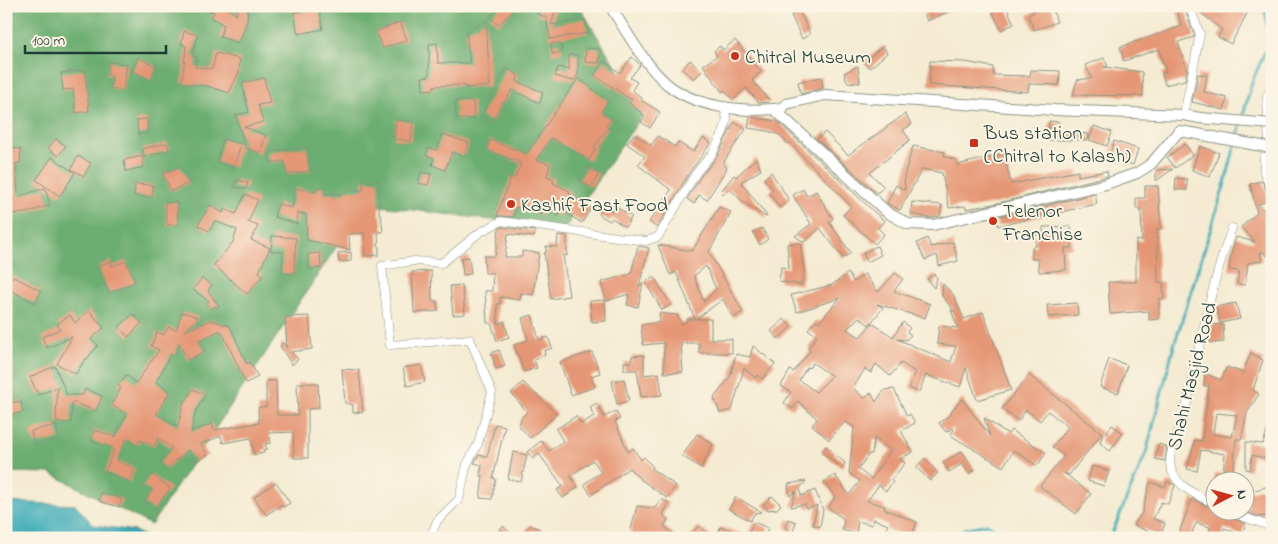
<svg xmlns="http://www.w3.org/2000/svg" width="1278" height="544" font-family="'Indie Flower',sans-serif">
<rect width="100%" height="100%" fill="#fcf5e5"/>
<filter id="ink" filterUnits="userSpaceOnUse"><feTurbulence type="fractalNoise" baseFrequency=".02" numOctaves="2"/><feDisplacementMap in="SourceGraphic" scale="10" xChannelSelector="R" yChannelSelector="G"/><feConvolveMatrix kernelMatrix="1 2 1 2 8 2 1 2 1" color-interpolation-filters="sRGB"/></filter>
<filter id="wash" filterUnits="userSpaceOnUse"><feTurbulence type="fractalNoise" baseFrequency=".0096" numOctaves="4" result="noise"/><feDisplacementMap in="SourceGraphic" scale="20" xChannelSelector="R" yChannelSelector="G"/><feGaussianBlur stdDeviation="1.12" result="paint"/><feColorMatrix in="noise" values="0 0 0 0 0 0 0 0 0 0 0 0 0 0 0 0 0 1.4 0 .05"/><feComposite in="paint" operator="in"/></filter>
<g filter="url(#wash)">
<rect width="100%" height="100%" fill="#f4ebd2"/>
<!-- forest -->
<path fill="#6cad71" stroke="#467552" d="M6,6H579L644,113L564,229L365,204L151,525L50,473L6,472Z"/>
<!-- water -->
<path fill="#3cacb7" stroke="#2e7476" d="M6,502L76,505L93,525L135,531L148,538H6Z"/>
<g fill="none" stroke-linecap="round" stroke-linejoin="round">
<!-- stream -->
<g stroke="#3cacb7" stroke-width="3">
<path d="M958,538L964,529L987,524L1009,538"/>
<path d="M1110,538L1146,453L1173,349L1225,183L1252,82L1269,42L1266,14L1260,6"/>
</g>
</g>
<g id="blocks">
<!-- building -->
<g fill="#e59675" fill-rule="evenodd">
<path d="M202,6H223L237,15V7H248L247,21L239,43L220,37L224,25L211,17L214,12L201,9Z"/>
<path d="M502,6H519L498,25L490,17Z"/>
<path d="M540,6H557L551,25L585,19L588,33L550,39L546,17L537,14Z"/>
<path d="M939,6H961L927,21L924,13Z"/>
<path d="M990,6H1006L1014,24L1001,30Z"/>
<path d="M1032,6H1051L1057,22L1034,30L1028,15L1034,12Z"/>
<path d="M1175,6H1184L1194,35V37L1178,42L1187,71L1185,80L1165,85L1162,73L1166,72L1159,49L1124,61L1120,47L1182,26Z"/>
<path d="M1204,6H1217L1224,11L1226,6H1237L1248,12L1231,44L1218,37L1222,30L1200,12Z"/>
<path d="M319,8L323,29L298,34L294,13Z"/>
<path d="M799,10L810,34L802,39L791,15Z"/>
<path d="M486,20L490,86L465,88V85L434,86V89L423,90L422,77L429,76V44L437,43L438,63H470L466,32Z"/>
<path d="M400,22L407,40L383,48L375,32Z"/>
<path d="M184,31L198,35L192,56L197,57L195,67L212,69L216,53L240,59L239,72L229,93L207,86L182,83L186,46L181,44Z"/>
<path d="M735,40L761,72L752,80L770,101L769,102L759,103L746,88L733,100L724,90L722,92L703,65L717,56L714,51L720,46L723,50Z"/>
<path d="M551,43L561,44L562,52L552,54Z"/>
<path d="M883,46L887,53L870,68L863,62Z"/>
<path d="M586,48L600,49L599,63L585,62Z"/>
<path d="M569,55H578V75L573,81L555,76L558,67L569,70Z"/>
<path d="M632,57L640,65L630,78L637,82L632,90L642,98L641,100L660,112L650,128L641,122L645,116L629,103L632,100L594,75L604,61L620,73Z"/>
<path d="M138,58L157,66L151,80L132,71Z"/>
<path d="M1104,58L1108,66L1104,67L1142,72L1143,96L1073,95L1077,80L1092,78L1085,65Z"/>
<path d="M690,60L702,71L694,79L682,69Z"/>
<path d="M930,61L965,62L993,67V75L1030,76L1031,70L1060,71L1059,85L1029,84L1028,92L929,85Z"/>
<path d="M109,62L127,64L123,90L110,88L112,76L107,75Z"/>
<path d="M858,66L860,83L847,82L844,73Z"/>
<path d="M507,68L518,75L517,82L543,92L540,103L512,90L504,103L502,102L492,122L481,116Z"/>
<path d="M85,70L89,111L76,113L73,89L63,90L61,73Z"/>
<path d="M1198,74L1207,75L1204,92L1227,98L1224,110L1192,102Z"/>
<path d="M821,77L823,88L801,94L798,82Z"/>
<path d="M264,78L270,103L258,105L263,122L244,127L266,135L260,153L245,148L236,115L249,112L242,83Z"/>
<path d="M578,78L608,101L601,112L611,119L606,126L608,128L594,147L596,148L589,160L551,138L536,160L550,164L547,176L554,179L553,183L570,191L569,194L591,208L582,223L561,210L559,216L544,209L542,215L516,207L513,217L497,216L511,176L515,178L521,163L487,150L490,140L527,154Z"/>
<path d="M455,101H473L474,119H456Z"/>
<path d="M905,114L912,124L903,130L910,140L870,173L884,187L877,193L817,139L825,132L848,155Z"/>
<path d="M750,117L777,121L884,221L878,228L884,234L875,244L843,215L851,206L790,143L788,144L780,135L768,131L748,128Z"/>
<path d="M147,119L148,133L138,134L137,120Z"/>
<path d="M396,120L413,122L411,141L394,139Z"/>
<path d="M1049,121L1059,122L1058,131L1089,134L1088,140H1049Z"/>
<path d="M734,122L746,129L723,163L727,168L707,200L699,195L694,204L687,199L701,176L717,157Z"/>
<path d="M1094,126L1112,132L1107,146L1089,140Z"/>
<path d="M442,134L469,143L464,156L452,152L445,170L432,165L434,158L426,155L428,148L437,150Z"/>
<path d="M634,134L651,145L658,136L675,147L678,142L693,152L703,138L711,143L691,170L657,228L649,222L671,190L638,165L645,156L627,144Z"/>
<path d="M56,139L66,146L58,156L48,148Z"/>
<path d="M223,139L241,144L234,167L217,162Z"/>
<path d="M1114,141L1138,149L1133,165L1109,157Z"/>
<path d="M167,143L169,150L144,157L142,149Z"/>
<path d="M1185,144L1193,155L1175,168L1167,157Z"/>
<path d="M913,146L945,152L944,156L956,160L957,165L1004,154L1011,184L1078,171V176L1107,171L1108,176L994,204L966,209L965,206L949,208L942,173L922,169L900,210L887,203L896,185L905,190L904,176Z"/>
<path d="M1200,146L1219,153L1210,177L1192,170Z"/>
<path d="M307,147L310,171L287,174L285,161L270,163L269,152Z"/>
<path d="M6,148L21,149L20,163H16L18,194L20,196L45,188L50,205L26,213L9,214L6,196Z"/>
<path d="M78,156L91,163L84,176L71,169Z"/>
<path d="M142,156L144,167L126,171L124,160Z"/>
<path d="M52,157L75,173L60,196L36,180Z"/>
<path d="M756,158L761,170L741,182L767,216L766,217L742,201L730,189L723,194L721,191L734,175L736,177Z"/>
<path d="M180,166L189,183L171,191L163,174Z"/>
<path d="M587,167L599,174L591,187L579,180Z"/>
<path d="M1173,169L1156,181V170Z"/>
<path d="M421,172L431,174L428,185L418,183Z"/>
<path d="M771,172L789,200L780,208L769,193L773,189L764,179Z"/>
<path d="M1176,178L1187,179V190H1175Z"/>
<path d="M236,180L248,182L246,189L234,187Z"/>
<path d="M363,181H379V215H381L383,232H378L379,255L365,256L364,233L349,234L350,250L307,240L306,214L298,213L297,224L274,217L278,204L292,208L295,188L316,192L317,187L325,188L324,194H345L346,190H363Z"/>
<path d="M1262,181L1271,201L1258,204L1272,219V243L1267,244L1272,247V250L1268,251L1270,259L1263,252H1260L1262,261L1248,263L1245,285L1237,284L1239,271L1229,270L1231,254L1236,237L1255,242L1241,227L1257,213L1250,184Z"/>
<path d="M135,184L153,185L152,197L134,196Z"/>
<path d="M1145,186H1158L1161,229H1157L1158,282H1163L1164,299H1159V319L1149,320V311L1110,314L1108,282H1136V240L1142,241L1141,209H1136V198H1145Z"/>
<path d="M803,189L807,196L816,191L833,219L829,222L851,253L843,258L820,228L804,242L795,236L811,224L793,195Z"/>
<path d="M245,194L258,200L248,222L258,226L251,240L270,248L259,272L263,275L247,294L214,265L233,242L237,230L215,221L209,231L198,225L210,205L223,213L224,209L236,214Z"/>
<path d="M1095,194L1097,204L998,226L996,217Z"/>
<path d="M177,202L178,225H167L165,203Z"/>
<path d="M912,202L942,205L940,216L930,218L911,214Z"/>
<path d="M599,205L612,211L615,206L632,217L625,227L612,218L610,221L599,215L601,211L597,209Z"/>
<path d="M719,207L731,212L709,252L743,312L733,318L723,299L696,319H711V339H732V353H699V343H681L683,372L664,373V343L643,345L641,325L660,322L659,313L677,315L682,324L687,321V319H695L676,272L670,275L658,245L692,251ZM706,266L716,289L704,302L694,276Z"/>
<path d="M1071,226L1072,248H1065L1066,270L1039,272L1038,259H1032V247L1036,246L1035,235H1043V227Z"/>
<path d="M502,227L535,231L534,237L508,234L505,257H522V251L539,253L533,295L521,293L520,300L500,297V304H497L498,324L504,321L509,337L497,341L491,323H487L485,291H492L493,273H485L484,256H495L499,229Z"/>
<path d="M762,228L768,239L760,245L753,232Z"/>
<path d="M558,235L567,236V256L563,255L569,296L551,299L544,253H546V246L557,247Z"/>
<path d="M272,236L296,238L294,274L282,273L283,252L271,251Z"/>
<path d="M927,238L931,247L953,242L958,261L939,266L937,255L925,260L917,243Z"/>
<path d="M800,243L804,271L801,285L779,281L781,267L789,268L787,244Z"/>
<path d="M638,246L649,248L639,286L643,283L638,307L627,305L629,294L606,301L601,282L631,274Z"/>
<path d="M877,246L881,255L867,262L863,253Z"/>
<path d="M351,252V261L339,262L338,253Z"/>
<path d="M320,253L321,268L309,269L308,254Z"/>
<path d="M469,257L471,274L463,275L461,258Z"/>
<path d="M110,261L112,266L126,261L135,282L109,293L98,266Z"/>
<path d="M431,271L432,301H437L438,311L414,313L412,272Z"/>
<path d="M848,273L854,282L865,274L878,292L895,273L903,279L894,291L930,304L925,318L877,304L883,308L869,325L859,317L847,329L860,337L872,323L893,337L903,322L910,328L907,332L911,335L906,340L897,339L951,362L956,346L937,344L939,326L958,328L951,310L955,312L942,296L943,284L953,294L964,319L983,312L1011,390L977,400L966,368L960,387L926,375L919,392L909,388L915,372L901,363L890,376L876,364L871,373L865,369L853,388L864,398L871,393L876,402L884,390L894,389L907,416L910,414L915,423L901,431L913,452L900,459L905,463L891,480L893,482L886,491L879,485L867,501L885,506L884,509L917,522L911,538L886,529L888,525L874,519L872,525L858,521L856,534L842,530L844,519L828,508L835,497L824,482L835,475L849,495L860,481L849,473L854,427L845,422L829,440L812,425L817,419L798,401L793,409L784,403L791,392L781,386L790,370L793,372L810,351L808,348L817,336L808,329L816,320L819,322L840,298L797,312L791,295L832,285ZM813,363L832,376L816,392L799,380L807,367L809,368ZM874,438L891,450L871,479L858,469L869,454H872Z"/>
<path d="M934,274L937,278L934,288L927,279Z"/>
<path d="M13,276L41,291L35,303L6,288Z"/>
<path d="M654,277L671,305L662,310L645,282Z"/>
<path d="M202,278L212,285L208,291L219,306L217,308L215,306L212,309L207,303L209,301L193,290Z"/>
<path d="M462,285L465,314L453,315L450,286Z"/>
<path d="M605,300L606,321L592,322L590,301Z"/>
<path d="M1077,303L1078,315L1048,317L1047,305Z"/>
<path d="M1236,303L1240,319L1220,323L1216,307Z"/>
<path d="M89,310L104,328L91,339L98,345L86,360L85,359L76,374L57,364L72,337L47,348L42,337L60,329L57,324L70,315L75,323Z"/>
<path d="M182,312L198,317L196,321L185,331L211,320L230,326L247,364L250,362L258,377L246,383L222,332L219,331L199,340L205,351L188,360L179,343L175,355L171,354L156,382L170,392L156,414L178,427L184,401H186L193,389L205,395L196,411L191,432L212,424L214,430L259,423L258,407H266V381H276L277,415H298L297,383H318L319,408L308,409V458H294L293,432L269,433L271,443L265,444L267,449L263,450L264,453L254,455L251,438L223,443L221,436L201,444L208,455L195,462L188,450L177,460L176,459L167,469L160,463L172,448L158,438L154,446L140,440L138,445L126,439L117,461L135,468L130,482L105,472L114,449L91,440L95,430L115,437L127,414L111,405L121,388L118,385L126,375L136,383L159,350L151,346L157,332L164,335L168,327L176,330Z"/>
<path d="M133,314L142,323L128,337L119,327Z"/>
<path d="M532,315L539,340L548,337L552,348L544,351L545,355L534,360L537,368L524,372L514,345L528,340L522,318Z"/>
<path d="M309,316L312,349L291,352L298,359L292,365L280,346L283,343L287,348L285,317Z"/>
<path d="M784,319L791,327L778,339L771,331Z"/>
<path d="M1223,324L1224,342L1211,343L1207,339L1210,325Z"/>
<path d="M753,346L775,364L762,379L758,375L755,378L744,368L732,410L720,413L714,398L730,377L736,354L750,357Z"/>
<path d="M499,350L505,366L496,369L491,353Z"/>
<path d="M592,352L600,373L591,376L595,387L571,395L560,362Z"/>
<path d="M1251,353L1263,360L1253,390L1259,394L1247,413L1241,439H1236L1233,475L1244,476V482H1214L1215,473L1223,474L1225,454L1201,450L1197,471L1187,469L1195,440L1202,441L1209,386H1204L1205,373L1221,380L1227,367L1243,373ZM1216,413L1237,415L1232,437L1213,434Z"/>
<path d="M644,355V375L659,373L662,395L641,397L637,370H624V362H631L632,356Z"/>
<path d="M1109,359L1127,365L1118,393L1100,387Z"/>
<path d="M421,365L425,382L407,386L403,368Z"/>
<path d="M55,366L67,395H83L85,389L102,396L96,411L72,402L71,423L56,422L57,396L55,395L57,394L58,387L38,395L30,377Z"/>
<path d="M342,369L359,370L363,412L353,413V405L345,403Z"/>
<path d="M1029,375L1102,433L1069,475L1064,473L1091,494L1076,514L1040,486L1064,456L1052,447L1068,427L1048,411L1040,421L1026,410L1018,421L1002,409Z"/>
<path d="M624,379L629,401L617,404L612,381Z"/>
<path d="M523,382L557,414L530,438L519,426L521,418L527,412L511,393Z"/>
<path d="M962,399L990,436L984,418L1008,434L1011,430L1046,453L1037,466L1014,450L1003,467L950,435L954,430L953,428L946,432L939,423L952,413L951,412Z"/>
<path d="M21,401L23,412L10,415L7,404Z"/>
<path d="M597,403L604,417L616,411L620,419L615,421L628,452L633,448L641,460L644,457L653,467L652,469L676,486L667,498L640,479L629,468L591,495L584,484L601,472L593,460L570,476L578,487L563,498L557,490L563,486L539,454L533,459L527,452L541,441L549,451L563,441L556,429L576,416L581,424L594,416L590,407Z"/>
<path d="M1270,422L1272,460L1252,455L1250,470L1246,469V442L1263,444Z"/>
<path d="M495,424L505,426L493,478L496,479L492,499L480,498L483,476H480L482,465L474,463L479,455L487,457Z"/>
<path d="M56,425L59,439L34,444L31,431Z"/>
<path d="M1112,425L1123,433L1110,451L1100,443L1103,434L1105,435Z"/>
<path d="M697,434L713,444L701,468L682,456Z"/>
<path d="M1159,444L1167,447L1165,461L1155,459Z"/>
<path d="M826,446L845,463L842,468L821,452Z"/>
<path d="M962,451L975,470L969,474L962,464L949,472L943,463Z"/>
<path d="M513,452L527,455L521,482L508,479Z"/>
<path d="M925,458L938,473L930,481L916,467Z"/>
<path d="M1092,466L1109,471L1104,486L1088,481Z"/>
<path d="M151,474L170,488L154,510L144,503L152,491L143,486Z"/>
<path d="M806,481L800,488L801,496L815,490L823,510L820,527L813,525L817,505L807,509L805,504L791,507L796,491L790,496L788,484Z"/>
<path d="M276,482L290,503L283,507L281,505L266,515L254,497Z"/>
<path d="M1150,482L1165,487L1167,482L1175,485L1168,504L1161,502L1153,519L1165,523L1160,537L1134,525L1142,513Z"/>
<path d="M1272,485V515L1259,517L1247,512L1249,501L1246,502V493Z"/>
<path d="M101,493L122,499L119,507L99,501Z"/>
<path d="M772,496L781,505L777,509L768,510L763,505Z"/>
<path d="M736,497L761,512L755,513L750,521L729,509Z"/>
<path d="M661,499L669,503L663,515L668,520L664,526L678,538H629L637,506L655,508Z"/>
<path d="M1192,499L1246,524L1241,535L1224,528L1222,538H1208L1210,527L1196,523L1190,538H1177Z"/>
<path d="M788,519L796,522L792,535L785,527Z"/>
<path d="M754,522L768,528L764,538L748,534Z"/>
<path d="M530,525L540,529L534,538H520Z"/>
<path d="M503,526L516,538H492Z"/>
<path d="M698,526L714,538H689Z"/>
<path d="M720,527L749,535V538H717Z"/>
</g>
</g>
</g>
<g filter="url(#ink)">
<use href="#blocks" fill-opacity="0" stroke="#8a9483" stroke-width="1"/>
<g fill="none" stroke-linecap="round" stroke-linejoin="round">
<!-- street casing -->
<g stroke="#8a9483" stroke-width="9">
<g id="street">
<path d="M1272,86L1267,97L1269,149L1264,156V172L1272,192"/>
<path d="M1184,115L1200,34L1189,6"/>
<path d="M1216,504C1197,496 1169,484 1170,459C1171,446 1182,426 1185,412C1199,350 1210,287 1232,228"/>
<path d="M1230,512L1272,527"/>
<path d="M430,538L437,521L459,499L467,464L478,444L492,392L470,339L390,345L382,266L414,261L442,263L479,233L501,221L646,241L658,237L696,173L712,154L723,133L727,119L724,108"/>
</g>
</g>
<!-- secondary casing -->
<g stroke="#8a9483" stroke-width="12">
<g id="secondary">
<path d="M610,6C627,32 644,64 667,84C695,107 740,112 774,109L888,213L908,224L933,225L1106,184L1137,173L1151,164L1179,131L1192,133"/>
<path d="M774,109L782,108L786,104L825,95L1055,110L1184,115L1200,118"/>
</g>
</g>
<!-- street -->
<use href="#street" stroke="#fff" stroke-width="8"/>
<!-- secondary -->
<use href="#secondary" stroke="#fff" stroke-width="10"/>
<!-- secondary-bridge casing -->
<g stroke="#8a9483" stroke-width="12" stroke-linecap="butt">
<g id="secondary-bridge">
<path d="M1200,118L1272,124"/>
<path d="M1192,133L1272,148"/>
</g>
</g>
<!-- secondary-bridge -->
<use href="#secondary-bridge" stroke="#fff" stroke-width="10"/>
</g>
</g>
<!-- markers -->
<g fill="#c8321e" stroke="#fcf5e5" stroke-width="2">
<circle cx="735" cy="56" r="5"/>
<rect x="969" y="138" width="10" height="10" rx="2.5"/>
<circle cx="511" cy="204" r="5"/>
<circle cx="993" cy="221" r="5"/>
</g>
<g text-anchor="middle" stroke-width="4" stroke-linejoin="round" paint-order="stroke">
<!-- poi labels -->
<g font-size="20" fill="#1f3d34" stroke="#fcf5e5" text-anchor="start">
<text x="745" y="63">Chitral Museum</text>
<text x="984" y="139">Bus station<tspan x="984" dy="23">(Chitral to Kalash)</tspan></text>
<text x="521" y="211">Kashif Fast Food</text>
<text x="1003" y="217">Telenor<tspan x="1003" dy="23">Franchise</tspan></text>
</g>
<!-- street labels -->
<g font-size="20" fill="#1f3d34" stroke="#fcf5e5">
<text transform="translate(1191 376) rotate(-76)" y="7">Shahi Masjid Road</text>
</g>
</g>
<!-- margin -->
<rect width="1278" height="544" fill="none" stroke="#fcf5e5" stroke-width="25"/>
<!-- north arrow -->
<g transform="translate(1230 496) rotate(84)"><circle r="24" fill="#fcf5e5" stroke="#a4ab9e"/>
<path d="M0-4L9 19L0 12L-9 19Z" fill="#c8321e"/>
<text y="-8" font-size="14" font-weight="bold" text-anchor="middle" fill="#1f3d34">N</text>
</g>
<!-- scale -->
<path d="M25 45v8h141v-8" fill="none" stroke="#1f3d34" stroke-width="2.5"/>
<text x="32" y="45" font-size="15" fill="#1f3d34" stroke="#fcf5e5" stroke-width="4" paint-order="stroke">100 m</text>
</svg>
